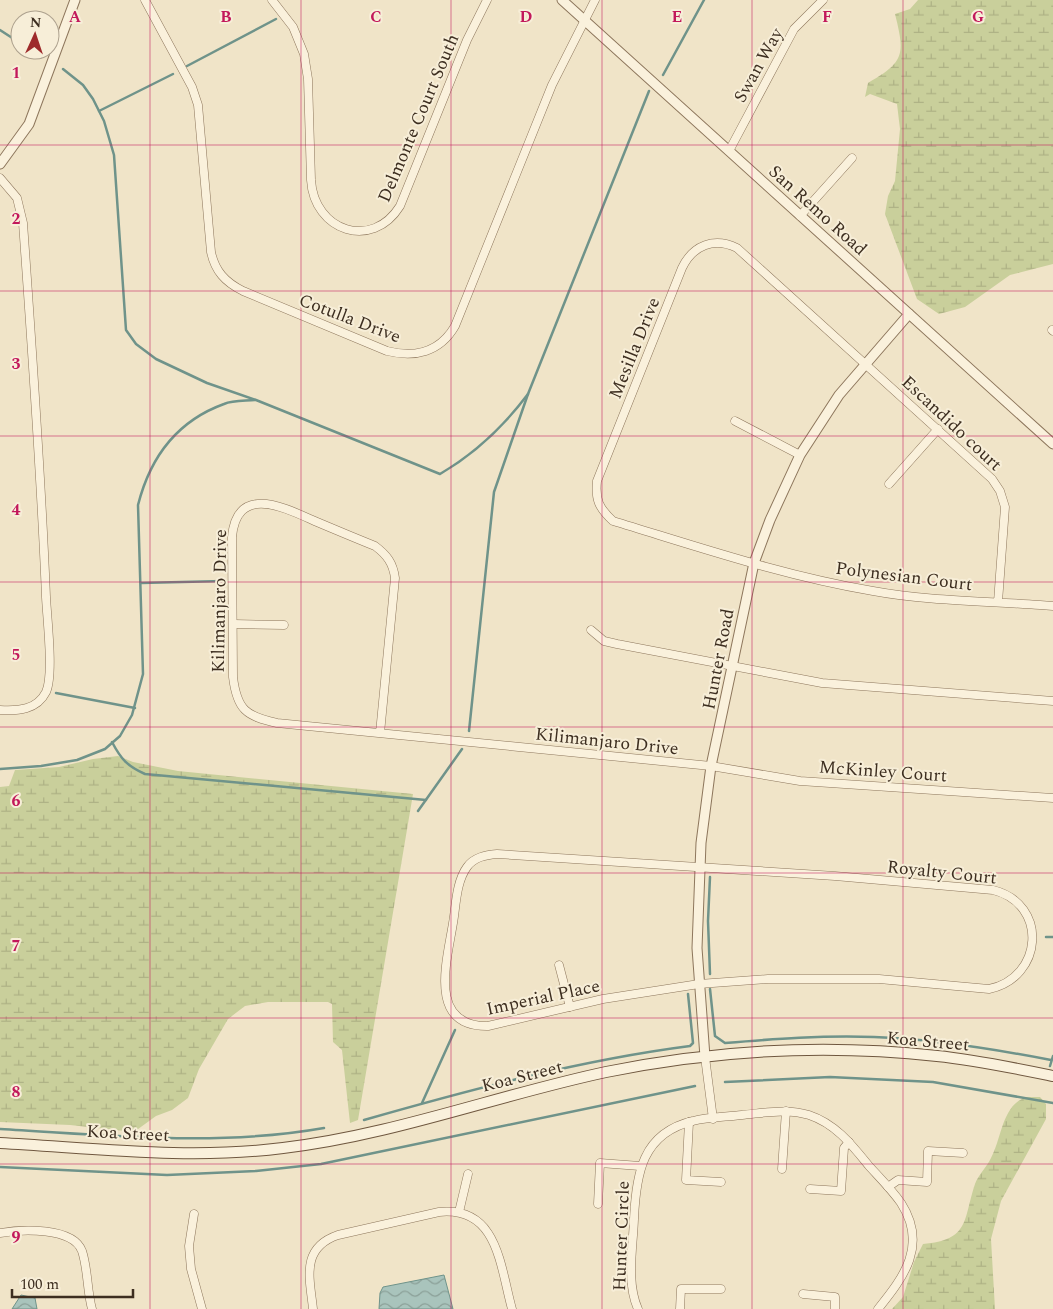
<svg xmlns="http://www.w3.org/2000/svg" width="1053" height="1309" font-family="Spectral,serif">
<defs>
<pattern id="wetland-marsh" width="20" height="14" patternUnits="userSpaceOnUse" patternTransform="scale(1.25)"><rect width="20" height="14" fill="#c9cf9b"/><path d="M1 5h8M5 5V1M11 12h8M15 12V8" fill="none" stroke="#aeb285"/></pattern>
<pattern id="water-waves" width="16" height="10" patternUnits="userSpaceOnUse" patternTransform="scale(1.25)"><rect width="16" height="10" fill="#a9c4bc"/><path d="M0 5q4-4 8 0t8 0" fill="none" stroke="#8ba098"/></pattern>
</defs>
<rect width="100%" height="100%" fill="#f0e4c8"/>
<!-- wetland -->
<g fill="url(#wetland-marsh)">
<path d="M918,0H1053V264L1010,275L965,307L939,314L917,299L885,214L888,196L895,181L900,129L897,104L870,94L865,97L868,83C905,62 905,54 895,14L910,9Z"/>
<path d="M118,756L133,762L178,771L413,794L358,1120L350,1123L342,1050L333,1042L332,1004L328,1002H268L245,1006L228,1019L199,1069L188,1098L172,1110L156,1116L134,1132L70,1125L0,1122V787L9,786L15,770L59,767L93,759Z"/>
<path d="M1027,1097H1040L1046,1104V1119L1001,1201L991,1239L995,1309H892L903,1297L914,1262L923,1244C970,1240 963,1220 975,1184C978,1175 987,1167 991,1158C1002,1138 1002,1104 1027,1097Z"/>
</g>
<!-- water -->
<g fill="url(#water-waves)" stroke="#6f938a">
<path d="M444,1275L453,1309H379L380,1293L383,1287Z"/>
<path d="M21,1295L35,1298L37,1309H12Z"/>
</g>
<g fill="none" stroke-linecap="round" stroke-linejoin="round">
<!-- stream -->
<g stroke="#6f938a" stroke-width="2.5">
<path d="M0,30L20,43"/>
<path d="M30,50L41,57"/>
<path d="M187,66L276,19"/>
<path d="M63,69L83,85L93,99L104,121L114,155L126,330L136,344L156,359L207,383L256,400L440,474C474,454 504,426 528,394"/>
<path d="M663,75L704,0"/>
<path d="M99,111L173,74"/>
<path d="M141,583L223,581"/>
<path d="M56,693L135,708"/>
<path d="M469,731L494,492L528,394L649,91"/>
<path d="M112,742C121,759 127,766 145,774L426,800"/>
<path d="M0,769L41,766L77,760L105,749L120,736L132,715L143,674L138,505C150,458 177,421 224,404C233,400 245,401 255,400"/>
<path d="M418,811L462,749"/>
<path d="M710,877L708,921L710,974"/>
<path d="M1046,937H1053"/>
<path d="M710,989L715,1036L725,1043C774,1039 824,1035 874,1037C933,1039 994,1049 1051,1060"/>
<path d="M1050,1066L1053,1056"/>
<path d="M725,1082L830,1077L933,1082L1053,1103"/>
<path d="M422,1103L455,1030"/>
<path d="M364,1120C469,1090 581,1060 690,1046L693,1043L688,994"/>
<path d="M0,1129C108,1135 217,1147 324,1128"/>
<path d="M0,1167L167,1175L256,1171L321,1164L695,1086"/>
</g>
<!-- minor casing -->
<g stroke="#8d765c" stroke-width="9">
<g id="minor">
<path d="M145,0L192,87L198,105L211,252C215,271 225,282 243,291L387,351C415,358 440,352 455,326L552,85L595,0"/>
<path d="M272,0L293,27L304,54L308,79L311,180C314,231 372,251 400,206L467,40L487,0"/>
<path d="M729,151L794,29L823,0"/>
<path d="M0,178L17,198L23,223C32,348 41,472 46,597C47,618 54,675 46,692C37,710 18,711 0,710"/>
<path d="M800,216L852,158"/>
<path d="M1052,330L1053,331"/>
<path d="M735,421L800,455"/>
<path d="M889,484L938,429"/>
<path d="M998,602L1005,507L1000,491L992,479L737,248C714,237 693,245 682,268L597,481C595,500 599,508 613,521C699,547 784,576 873,591C927,601 984,601 1040,605L1053,606"/>
<path d="M234,624L284,625"/>
<path d="M591,630L604,641L617,644L822,683L1053,701"/>
<path d="M380,733L395,578C393,563 387,555 375,546C355,538 336,530 317,522C287,509 237,482 232,537L233,677C237,710 246,716 277,723L711,766L800,781L1053,798"/>
<path d="M497,854L835,876L993,890C1049,904 1043,978 989,989L879,979H768L699,984L603,999L488,1026C427,1027 447,961 453,923C456,906 456,882 467,867C474,857 486,855 497,854Z"/>
<path d="M559,965L570,1007"/>
<path d="M705,1057L713,1119"/>
<path d="M689,1122L686,1180L721,1182"/>
<path d="M782,1169L786,1111"/>
<path d="M888,1187L898,1180L927,1182L928,1151L963,1153"/>
<path d="M810,1189L841,1191L844,1148L849,1142"/>
<path d="M598,1204L600,1163L640,1166"/>
<path d="M459,1212L468,1174"/>
<path d="M194,1214L189,1246L191,1269L202,1309"/>
<path d="M0,1233C22,1229 73,1227 82,1251C88,1269 87,1291 92,1309"/>
<path d="M803,1294L835,1297V1309"/>
<path d="M313,1309C310,1279 300,1248 338,1235L439,1212C498,1206 500,1266 512,1309"/>
<path d="M638,1309C626,1282 633,1248 634,1219C636,1174 642,1133 693,1121C708,1117 726,1117 742,1115C764,1113 787,1108 809,1115C836,1124 852,1145 869,1166C880,1178 892,1190 901,1203C928,1245 904,1277 878,1309"/>
<path d="M680,1309L681,1289H721"/>
</g>
</g>
<!-- tertiary casing -->
<g stroke="#8d765c" stroke-width="11">
<g id="tertiary">
<path d="M562,0L1053,444"/>
<path d="M0,164L29,124L75,0"/>
<path d="M705,1057L697,948L701,843L711,766L754,563L770,520L800,455L839,395L909,314"/>
</g>
</g>
<!-- secondary casing -->
<g stroke="#6f573f" stroke-width="12">
<path id="secondary" d="M0,1143C93,1148 190,1160 283,1148C393,1135 498,1095 606,1072C714,1050 827,1044 937,1056C976,1060 1014,1068 1053,1076"/>
</g>
<!-- minor -->
<use href="#minor" stroke="#faf1dc" stroke-width="8"/>
<!-- tertiary -->
<use href="#tertiary" stroke="#faf1dc" stroke-width="9"/>
<!-- secondary -->
<use href="#secondary" stroke="#faf1dc" stroke-width="10"/>
</g>
<!-- grid -->
<path fill="none" stroke="#c2185b" stroke-width="1" stroke-opacity="0.55" d="M150,0V1309M301,0V1309M451,0V1309M602,0V1309M752,0V1309M903,0V1309M0,145H1053M0,291H1053M0,436H1053M0,582H1053M0,727H1053M0,873H1053M0,1018H1053M0,1164H1053"/>
<g text-anchor="middle" stroke-width="4" stroke-linejoin="round" paint-order="stroke">
<!-- street labels -->
<g font-size="18" fill="#3d2e20" stroke="#f7eed8">
<text transform="translate(758 65) rotate(-61)" y="6">Swan Way</text>
<text transform="translate(418 118) rotate(-67)" y="6">Delmonte Court South</text>
<text transform="translate(818 210) rotate(42)" y="6">San Remo Road</text>
<text transform="translate(350 318) rotate(21)" y="6">Cotulla Drive</text>
<text transform="translate(634 348) rotate(-68)" y="6">Mesilla Drive</text>
<text transform="translate(952 423) rotate(43)" y="6">Escandido court</text>
<text transform="translate(904 576) rotate(7)" y="6">Polynesian Court</text>
<text transform="translate(219 601) rotate(-89)" y="6">Kilimanjaro Drive</text>
<text transform="translate(718 659) rotate(-79)" y="6">Hunter Road</text>
<text transform="translate(607 741) rotate(6)" y="6">Kilimanjaro Drive</text>
<text transform="translate(883 771) rotate(4)" y="6">McKinley Court</text>
<text transform="translate(942 872) rotate(6)" y="6">Royalty Court</text>
<text transform="translate(543 997) rotate(-12)" y="6">Imperial Place</text>
<text transform="translate(928 1041) rotate(5)" y="6">Koa Street</text>
<text transform="translate(522 1076) rotate(-14)" y="6">Koa Street</text>
<text transform="translate(128 1133) rotate(3)" y="6">Koa Street</text>
<text transform="translate(621 1236) rotate(-88)" y="6">Hunter Circle</text>
</g>
</g>
<g font-size="16" text-anchor="middle" font-weight="bold" fill="#c2185b" stroke="#f7eed8" stroke-width="4" stroke-linejoin="round" paint-order="stroke">
<text x="75" y="22">A</text>
<text x="226" y="22">B</text>
<text x="376" y="22">C</text>
<text x="526" y="22">D</text>
<text x="677" y="22">E</text>
<text x="827" y="22">F</text>
<text x="978" y="22">G</text>
<text x="16" y="78">1</text>
<text x="16" y="224">2</text>
<text x="16" y="369">3</text>
<text x="16" y="515">4</text>
<text x="16" y="660">5</text>
<text x="16" y="806">6</text>
<text x="16" y="951">7</text>
<text x="16" y="1097">8</text>
<text x="16" y="1242">9</text>
</g>
<!-- north arrow -->
<g transform="translate(35 35) rotate(3)"><circle r="24" fill="#f7eed8" stroke="#ada18e"/>
<path d="M0-4L9 19L0 12L-9 19Z" fill="#9e2a2b"/>
<text y="-8" font-size="14" font-weight="bold" text-anchor="middle" fill="#3d2e20">N</text>
</g>
<!-- scale -->
<path d="M12 1289v8h121v-8" fill="none" stroke="#3d2e20" stroke-width="2.5"/>
<text x="20" y="1289" font-size="15" fill="#3d2e20" stroke="#f7eed8" stroke-width="4" paint-order="stroke">100 m</text>
</svg>
